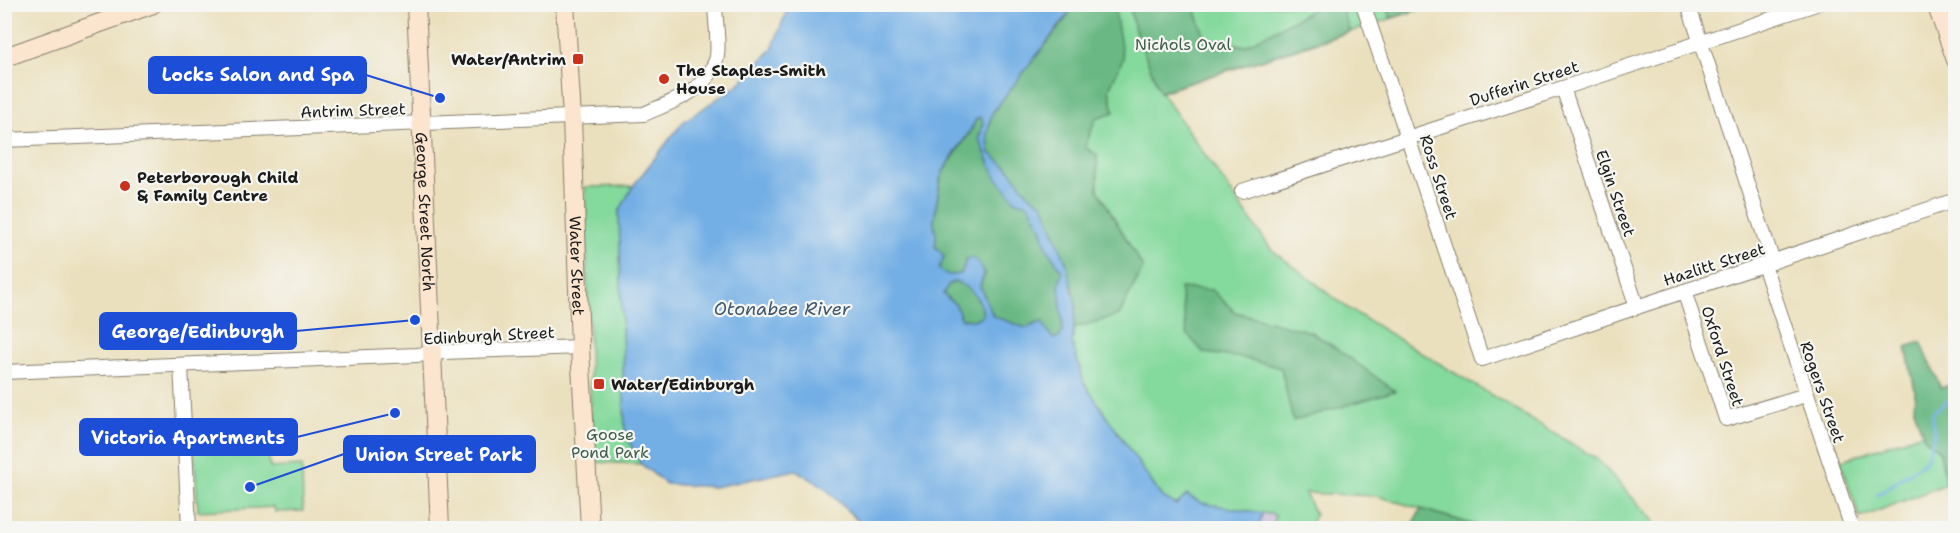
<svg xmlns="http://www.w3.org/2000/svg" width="1960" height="533" font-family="'Shantell Sans',sans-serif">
<rect width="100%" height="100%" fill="#f6f6f2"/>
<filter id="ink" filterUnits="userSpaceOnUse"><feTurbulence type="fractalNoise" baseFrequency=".0167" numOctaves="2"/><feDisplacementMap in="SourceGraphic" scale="12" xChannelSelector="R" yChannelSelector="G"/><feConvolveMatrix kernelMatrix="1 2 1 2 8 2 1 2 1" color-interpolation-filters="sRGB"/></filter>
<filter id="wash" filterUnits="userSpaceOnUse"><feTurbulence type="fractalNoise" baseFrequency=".008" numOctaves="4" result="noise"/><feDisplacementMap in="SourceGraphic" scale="24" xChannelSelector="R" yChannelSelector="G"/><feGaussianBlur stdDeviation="1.35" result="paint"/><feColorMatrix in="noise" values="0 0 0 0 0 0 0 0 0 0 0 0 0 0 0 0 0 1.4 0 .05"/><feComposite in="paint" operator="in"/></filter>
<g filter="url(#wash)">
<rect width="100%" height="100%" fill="#ebe0bd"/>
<!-- industrial -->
<path fill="#c8bfd8" d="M1262,513L1276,515L1274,528H1259Z"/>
<!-- green -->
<g fill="#84d99c" stroke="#507a5c" stroke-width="1.5">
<path d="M1114,5H1434L1161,92L1271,249L1349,309L1597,459L1652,519L1658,528H1485L1377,496L1305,493L1315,515L1310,526L1274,528L1275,515L1201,503L1187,495L1176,505L1161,496L1084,383L1072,343L1074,328L1119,315L1143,268L1098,190L1097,155L1085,147L1096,117L1114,112L1109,89L1122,58Z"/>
<path d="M633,186L619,212L625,434L641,464L592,462L585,187Z"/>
<path d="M1923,433L1924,437L1940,452L1946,484L1860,518L1840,461Z"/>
<path d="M268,447L270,468L302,466L303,511L275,512L274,507L198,511L194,451Z"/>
</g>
<!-- forest -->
<g fill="#6bb984" stroke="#446a50" stroke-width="1.5">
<path d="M1388,4H1434V5L1390,18Z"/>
<path d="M1073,5H1114L1123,59L1109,89L1114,112L1096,118L1085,147L1097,155L1098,190L1143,268L1119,315L1074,328L1076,305L1066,262L1043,205L1028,194L1009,169L990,153L987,134L992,113L1067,17Z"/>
<path d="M1129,5H1194L1205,38L1245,46L1321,5H1340L1350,31L1160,92L1135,30Z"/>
<path d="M981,117L983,122L979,138L988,160L1028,203L1040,225L1047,248L1062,272L1059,285L1063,330L1060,337L1053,339L1049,333L1035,323L1026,328L993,316L980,286L985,274L966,259L962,273C952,276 946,276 938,269L944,257L935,246L934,221L940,182L943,172L970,133L976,119Z"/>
<path d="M955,281C971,288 980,298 983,315L974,320L961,319L956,305L943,294L948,285Z"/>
<path d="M1180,288L1212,290L1235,312L1311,332L1336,348L1395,391L1293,421L1281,368L1243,358L1204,353L1187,334Z"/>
<path d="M1921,342L1941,388L1955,383V480L1946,484L1940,452L1924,437L1914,409L1915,390L1906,347Z"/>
<path d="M1421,509L1485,528H1411Z"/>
</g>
<!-- water -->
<path fill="#73afe5" stroke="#486680" stroke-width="1.5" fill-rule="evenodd" d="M789,5H1073L1067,16L992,113L987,134L990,153L1009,169L1028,194L1043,204L1066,262L1076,305L1072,343L1084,383L1161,496L1176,505L1187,495L1201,503L1262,513L1259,528H865L824,487L796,470L714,487L666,484L641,464L625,434L619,212L633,186L683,122L739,84L772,49ZM981,117L983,123L979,138L995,176L1016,201L1028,204L1040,225L1047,248L1062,272L1059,285L1063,330L1060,337L1053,339L1042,322L1026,328L993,316L980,286C985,272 984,268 974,258L966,259L962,273C952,276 946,276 939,269L944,256L935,246C938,237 935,232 934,223C934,218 939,187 940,180C946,159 968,140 976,119ZM955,281C971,288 981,298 983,315L974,320L961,319L956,305L943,294L948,285Z"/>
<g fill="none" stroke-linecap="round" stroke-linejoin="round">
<!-- stream -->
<path stroke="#73afe5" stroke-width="3" d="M1877,495L1926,461L1934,435L1932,413L1956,395"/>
</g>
</g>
<g filter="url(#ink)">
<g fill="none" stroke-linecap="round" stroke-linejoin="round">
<!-- street casing -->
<g stroke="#847e6c" stroke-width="16">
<g id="street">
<path d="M1363,4L1482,359L1956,200"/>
<path d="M1688,4L1773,262"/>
<path d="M1563,88L1637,307"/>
<path d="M4,140L644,114C671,102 706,92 716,60C720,50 715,17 715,4"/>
<path d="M1242,191L1563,88L1816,4"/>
<path d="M1764,265L1852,528"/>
<path d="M1684,291L1726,419L1806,395"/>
<path d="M181,365L189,528"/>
<path d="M4,372L417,355L444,352L580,347"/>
</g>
</g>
<!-- secondary casing -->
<g stroke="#847e6c" stroke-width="20">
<g id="secondary">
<path id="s1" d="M416,4L440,528"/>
<path id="s2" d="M565,4L572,118L580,347L590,528"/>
<path d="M1936,4L1956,60"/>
<path d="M4,54L11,55L153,4"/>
</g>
</g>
<!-- street -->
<use href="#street" stroke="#fff" stroke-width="14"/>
<!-- secondary -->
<use href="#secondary" stroke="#fce5cf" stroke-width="18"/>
</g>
</g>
<!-- markers -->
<g fill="#c8321e" stroke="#f6f6f2" stroke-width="2">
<rect x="572" y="53" width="12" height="12" rx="3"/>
<circle cx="664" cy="79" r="6"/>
<circle cx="125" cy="186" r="6"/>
<rect x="593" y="378" width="12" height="12" rx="3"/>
</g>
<g text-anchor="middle" stroke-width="4.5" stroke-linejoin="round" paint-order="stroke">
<!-- park labels -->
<g font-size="16" fill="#405e49" stroke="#f6f6f2">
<text x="1183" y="50">Nichols Oval</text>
<text x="610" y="440">Goose<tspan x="610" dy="18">Pond Park</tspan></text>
</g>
<!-- poi labels -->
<g font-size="16" font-weight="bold" fill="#1c1c1c" stroke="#f6f6f2" text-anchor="start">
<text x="566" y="65" text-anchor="end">Water/Antrim</text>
<text x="676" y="76">The Staples-Smith<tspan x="676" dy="18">House</tspan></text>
<text x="137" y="183">Peterborough Child<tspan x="137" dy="18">&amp; Family Centre</tspan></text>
<text x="611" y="390">Water/Edinburgh</text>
</g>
<!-- street labels -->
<g font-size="16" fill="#1c1c1c" stroke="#f6f6f2">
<text transform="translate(1524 83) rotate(-18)" y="6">Dufferin Street</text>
<text transform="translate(353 110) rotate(-2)" y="6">Antrim Street</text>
<text transform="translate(1439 177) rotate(72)" y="6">Ross Street</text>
<text transform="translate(1616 193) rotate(71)" y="6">Elgin Street</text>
<text dy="6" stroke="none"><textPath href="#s1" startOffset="208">George Street North</textPath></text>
<text transform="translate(1714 264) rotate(-18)" y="6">Hazlitt Street</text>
<text dy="6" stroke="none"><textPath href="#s2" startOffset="262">Water Street</textPath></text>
<text transform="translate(489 335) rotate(-3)" y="6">Edinburgh Street</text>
<text transform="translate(1723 356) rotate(72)" y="6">Oxford Street</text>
<text transform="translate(1823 392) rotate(71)" y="6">Rogers Street</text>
</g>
<!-- water labels -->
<g font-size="18" font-style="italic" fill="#3f576c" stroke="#f6f6f2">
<text x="782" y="315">Otonabee River</text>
</g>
</g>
<!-- callouts -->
<path fill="none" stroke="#1d4ed8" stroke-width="2" d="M440 98L366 75M415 320L296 331M395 413L297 437M250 487L344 454"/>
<g fill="#1d4ed8" stroke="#f6f6f2" stroke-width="2">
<circle cx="440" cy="98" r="6"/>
<circle cx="415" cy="320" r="6"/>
<circle cx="395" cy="413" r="6"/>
<circle cx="250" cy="487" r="6"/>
</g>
<g fill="#1d4ed8" stroke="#1d4ed8" stroke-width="2">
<rect x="149" y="57" width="217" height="36" rx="6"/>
<rect x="100" y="313" width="196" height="36" rx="6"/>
<rect x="80" y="419" width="217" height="36" rx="6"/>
<rect x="344" y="436" width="191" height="36" rx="6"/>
</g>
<g font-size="18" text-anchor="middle" font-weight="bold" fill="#fff">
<text x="258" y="81">Locks Salon and Spa</text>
<text x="198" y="338">George/Edinburgh</text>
<text x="188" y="444">Victoria Apartments</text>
<text x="439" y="461">Union Street Park</text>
</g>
<!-- margin -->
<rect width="1960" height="533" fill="none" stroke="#f6f6f2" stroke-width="24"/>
</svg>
